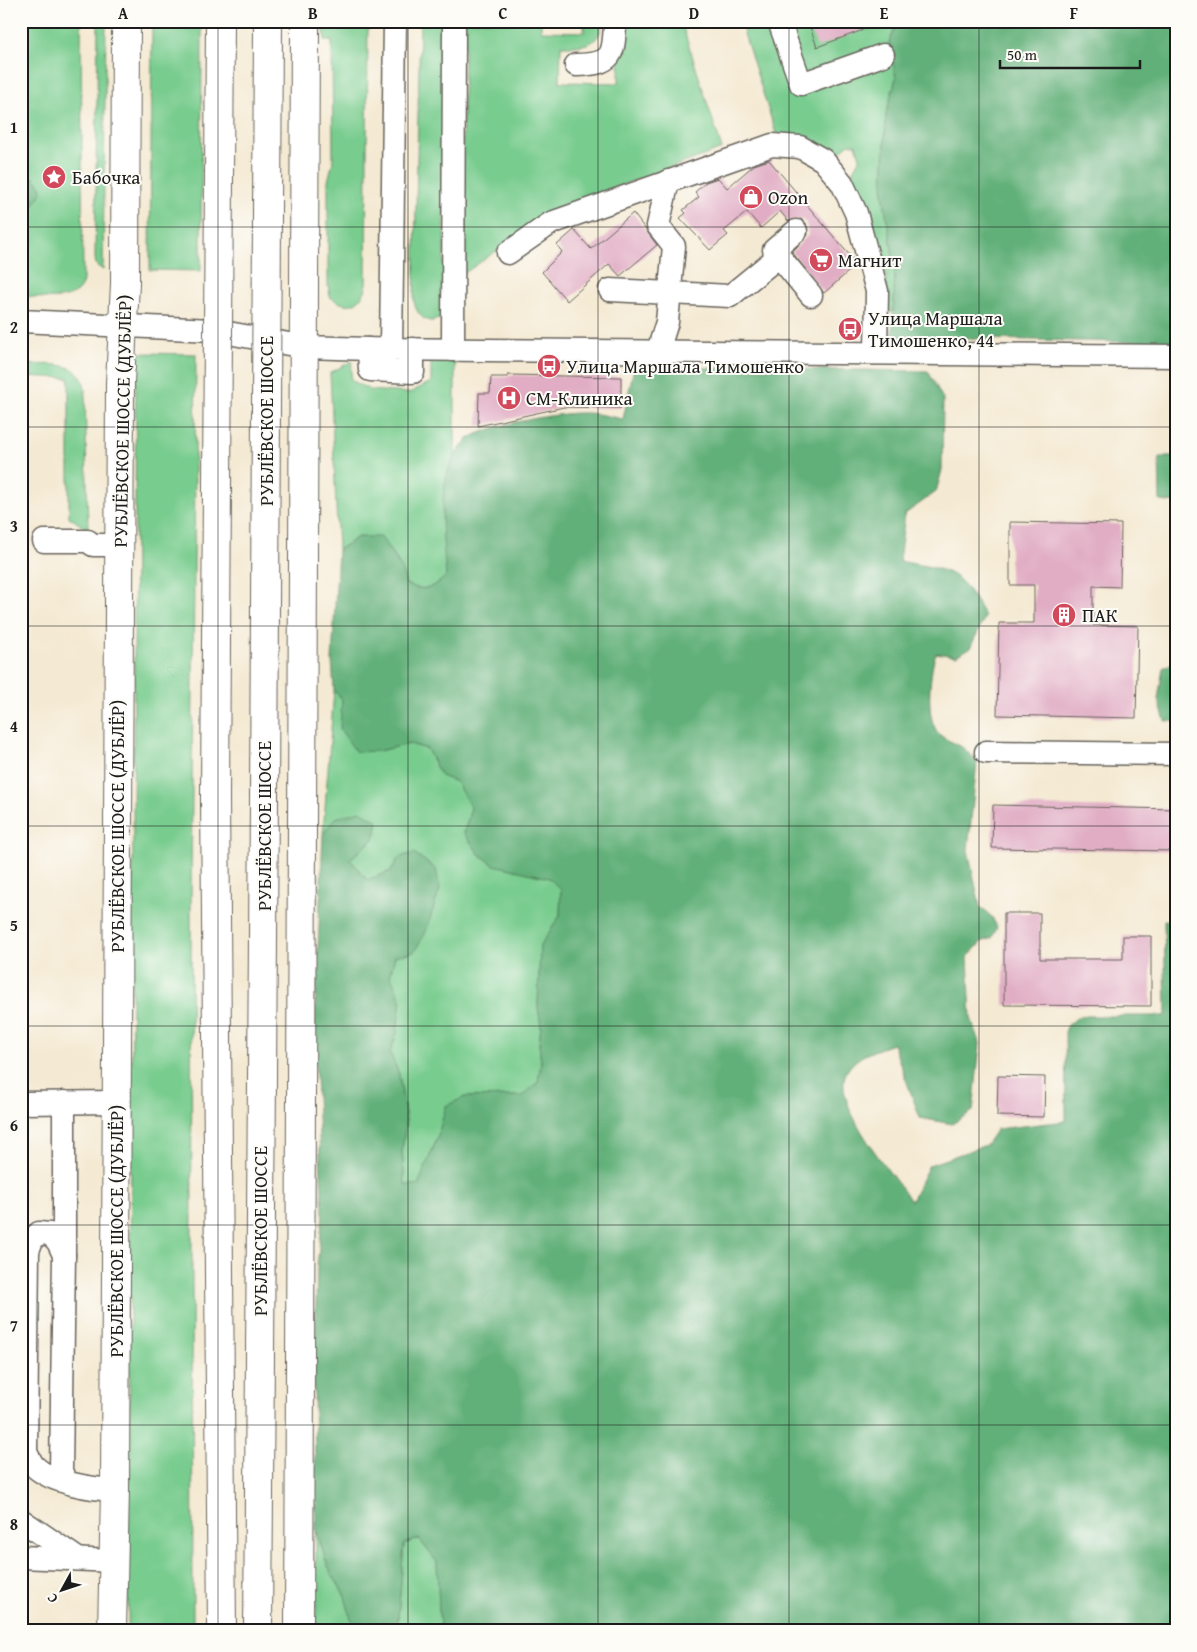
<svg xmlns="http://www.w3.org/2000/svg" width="1197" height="1652" font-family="'Gentium Book Plus',serif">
<rect width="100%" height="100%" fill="#fdfcf7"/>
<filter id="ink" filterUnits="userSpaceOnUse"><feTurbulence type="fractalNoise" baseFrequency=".02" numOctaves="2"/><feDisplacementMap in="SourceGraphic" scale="10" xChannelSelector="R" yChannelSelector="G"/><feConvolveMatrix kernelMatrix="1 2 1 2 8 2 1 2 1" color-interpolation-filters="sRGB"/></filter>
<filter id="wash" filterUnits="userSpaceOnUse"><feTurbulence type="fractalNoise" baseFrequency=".0096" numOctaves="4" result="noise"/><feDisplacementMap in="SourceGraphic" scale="20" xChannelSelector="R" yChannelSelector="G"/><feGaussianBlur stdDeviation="1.12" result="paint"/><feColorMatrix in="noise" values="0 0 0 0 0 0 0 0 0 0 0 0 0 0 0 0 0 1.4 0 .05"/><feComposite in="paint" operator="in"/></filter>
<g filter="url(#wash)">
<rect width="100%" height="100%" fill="#f4e9d2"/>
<!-- green -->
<g fill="#78cc8e" stroke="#4a7455">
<path d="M21,21H81L83,280C79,306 41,297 21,296Z"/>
<path d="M98,21H106L103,270L96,265L95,258Z"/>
<path d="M152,21H202L201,271L150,270Z"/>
<path d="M323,21H368L366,289C357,308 346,308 330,297L328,285V181L333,161L332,41H325Z"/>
<path d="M420,21H448L443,315C430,329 416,316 414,301Z"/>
<path d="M465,21H541V31L584,32V21H602C601,47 582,46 561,46L560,82L619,83L620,21H681L722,149L558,208L459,277Z"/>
<path d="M740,21H898L889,43L896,78L886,114L883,194L895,269V305L891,313L887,309L886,271L878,268L849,178L860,158L856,144H849L830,160L778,140Z"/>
<path d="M140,353L196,354L191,901L193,1631H128L136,357Z"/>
<path d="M431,359L455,360V456L446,482V576C433,589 423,592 406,584C395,547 391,550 358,537L338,550L330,373L352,361L351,380L370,390L409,393L431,382Z"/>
<path d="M21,365C44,365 83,358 85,390L88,530L69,517V378L21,376Z"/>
<path d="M334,690L342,699L341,729L378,751L410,744L427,749L441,776L456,782L471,808L464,833L522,871L549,878L561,890L560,916L540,946L538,1007L541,1026L539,1044L541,1062L538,1082L522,1096L465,1097L446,1106L438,1136L418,1185H405L402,1150L406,1120L399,1074L390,1053L397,1033L401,999L390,976L395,956L399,857L391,871L367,880L350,859L375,838L323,834Z"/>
<path d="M316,1529L328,1567L345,1596L351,1619L363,1631H316Z"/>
<path d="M419,1539L437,1562L440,1631H394L398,1618L404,1544Z"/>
</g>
<!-- forest -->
<g fill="#62b079" stroke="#3f664a">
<path d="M898,21H1176V343L892,337L895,269L883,194L886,114L896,78L889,43Z"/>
<path d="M27,178H34C50,193 38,195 32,208C29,215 28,220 21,224V182Z"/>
<path d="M634,367L928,371L943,399L942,470L936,492L905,514L899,561C951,571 958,567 985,617L970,648L956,656L936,653C930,670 926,711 935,728C939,738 951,741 960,746C966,749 971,756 977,761L968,850L980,907L992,917L997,927L992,938L981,942L968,957L971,1018L980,1043L973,1111L952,1124L920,1118L893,1044C877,1050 856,1055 847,1071C829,1102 893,1175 911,1201L929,1165L986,1145L997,1129L1066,1121L1065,1028L1079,1016H1166L1164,920L1176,921V1631H440L437,1562L419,1539L404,1544L398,1618L394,1631H363L351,1619L345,1596L328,1567L316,1529L314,1387L317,1265L323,1215L314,1038L323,834L335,818L360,811L378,821L375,838L350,859L367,880L391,871L399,857L414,853L436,869L440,889L425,934L414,952L395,956L390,975L401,999L397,1033L390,1053L399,1074L406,1120L402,1150L405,1185H418L438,1136L446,1106L465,1097L522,1096L538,1082L541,1062L539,1044L541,1026L538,1007L540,946L560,916L561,890L549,878L494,865L479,854L464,833L471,808L456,782L441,776L427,749L410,744L378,751L356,752L340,729L342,699L334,690L332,661L338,550L358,537H381L401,567L406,584C423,592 433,589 446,576C443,538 436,489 455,455C458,451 463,444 467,440C485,425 561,412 585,413C598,413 611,417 623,419Z"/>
<path d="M1159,457H1176V503L1160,501Z"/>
<path d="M1176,661V721H1165L1158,699L1163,668Z"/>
</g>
<g id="blocks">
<!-- building -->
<g fill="#e1adc5">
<path d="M808,21H882V23L817,47Z"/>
<path d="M769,160L856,263V265L824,293L792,252L808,235L806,223L801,219L788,221L780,211L761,228L747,212L724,231L728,235L710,250L680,218L686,213L683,210L699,197L695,192L706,182L718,178L727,188L754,165Z"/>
<path d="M633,213L657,245L620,276L609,264L567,301L542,272L562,252L557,245L574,230L591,249Z"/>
<path d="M508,375L621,377V408L564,407L478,426L479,393H490L491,377H508Z"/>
<path d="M1010,522L1121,524L1120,587L1093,586V625L1138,626L1136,718L997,715L999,623H1034V585H1010Z"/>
<path d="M993,805L1175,809L1174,851L992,848Z"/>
<path d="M1004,913H1040V959H1123V936H1151V1006L1004,1005Z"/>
<path d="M998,1076L1045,1077L1044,1117L997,1116Z"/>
</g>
</g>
</g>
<g filter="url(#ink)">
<use href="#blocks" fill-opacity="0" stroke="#68645c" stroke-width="1"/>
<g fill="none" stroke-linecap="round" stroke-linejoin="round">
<!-- minor casing -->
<g stroke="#68645c" stroke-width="25">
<g id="minor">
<path d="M779,21L801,84L883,55"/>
<path d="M576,65C613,64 614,56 615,21"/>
<path d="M796,231L774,250L811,295"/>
<path d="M508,253L551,223L772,145L800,147L823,160L842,183L856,213L877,291L876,353"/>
<path d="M610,290L730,296L779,256"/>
<path d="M21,321L212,330L305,347L369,349L1176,356"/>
<path d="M369,349L370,370L413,372V349"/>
<path d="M391,349L395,21"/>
<path d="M453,350L454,21"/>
<path d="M658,351L667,322L674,246L658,226L668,181"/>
<path d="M44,541H88L93,545H118"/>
<path d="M986,752L1176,754"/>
<path d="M64,1102V1255"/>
<path d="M21,1103L116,1102"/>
<path d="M66,1480L61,1472L64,1255L58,1242L50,1234L39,1233L32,1240L28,1251L26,1453C29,1457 31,1463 34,1466C51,1483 93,1489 115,1490"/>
<path d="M21,1520L78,1559"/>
<path d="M21,1557L114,1561"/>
</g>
</g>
<!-- major casing -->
<g stroke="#68645c" stroke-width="30">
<g id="major">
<path d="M215,798L222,1631"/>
<path d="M112,1631L115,1490L120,383L125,283L126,21"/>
<path d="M258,1631L264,799"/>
<path d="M299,1631L305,21"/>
</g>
</g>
<!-- minor -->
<use href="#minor" stroke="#fff" stroke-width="22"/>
<!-- major -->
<use href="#major" stroke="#fff" stroke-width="28"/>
<!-- major-bridge casing -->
<g stroke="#68645c" stroke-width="30" stroke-linecap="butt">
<g id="major-bridge">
<path d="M215,798L220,21"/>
<path d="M264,799L268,21"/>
</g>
</g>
<!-- major-bridge -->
<use href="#major-bridge" stroke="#fff" stroke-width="28"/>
</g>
</g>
<!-- grid -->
<path fill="none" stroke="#1c1c1c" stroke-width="1" stroke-opacity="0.55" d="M218,21V1631M408,21V1631M598,21V1631M789,21V1631M979,21V1631M21,227H1176M21,427H1176M21,626H1176M21,826H1176M21,1026H1176M21,1225H1176M21,1425H1176"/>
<!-- icons -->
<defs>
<g id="sight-disc" transform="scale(1.25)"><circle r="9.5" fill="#d1495b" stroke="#fdfcf7"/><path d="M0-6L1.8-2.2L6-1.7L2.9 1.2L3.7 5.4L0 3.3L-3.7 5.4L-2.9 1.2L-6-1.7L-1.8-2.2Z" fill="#fff"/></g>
<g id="shop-disc" transform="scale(1.25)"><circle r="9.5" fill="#d1495b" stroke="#fdfcf7"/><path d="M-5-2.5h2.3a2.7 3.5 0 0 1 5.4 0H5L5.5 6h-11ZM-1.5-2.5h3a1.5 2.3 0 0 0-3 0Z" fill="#fff"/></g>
<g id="supermarket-disc" transform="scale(1.25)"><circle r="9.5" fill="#d1495b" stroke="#fdfcf7"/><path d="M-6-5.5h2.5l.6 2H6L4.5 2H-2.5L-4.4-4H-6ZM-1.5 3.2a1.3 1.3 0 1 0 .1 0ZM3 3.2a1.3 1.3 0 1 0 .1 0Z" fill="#fff"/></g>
<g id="bus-disc" transform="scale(1.25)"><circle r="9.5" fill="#d1495b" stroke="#fdfcf7"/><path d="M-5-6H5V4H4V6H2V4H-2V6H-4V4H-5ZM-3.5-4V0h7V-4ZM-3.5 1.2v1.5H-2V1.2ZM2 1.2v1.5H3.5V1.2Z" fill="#fff"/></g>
<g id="hospital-disc" transform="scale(1.25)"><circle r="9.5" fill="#d1495b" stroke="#fdfcf7"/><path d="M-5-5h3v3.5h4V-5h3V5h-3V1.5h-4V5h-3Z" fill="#fff"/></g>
<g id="building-disc" transform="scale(1.25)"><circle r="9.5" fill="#d1495b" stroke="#fdfcf7"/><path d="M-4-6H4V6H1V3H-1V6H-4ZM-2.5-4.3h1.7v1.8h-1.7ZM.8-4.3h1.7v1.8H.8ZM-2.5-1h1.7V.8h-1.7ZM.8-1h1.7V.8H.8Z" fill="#fff"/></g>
</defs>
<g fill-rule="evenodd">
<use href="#sight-disc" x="54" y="177"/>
<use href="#shop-disc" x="751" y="197"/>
<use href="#supermarket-disc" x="821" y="260"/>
<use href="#bus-disc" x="850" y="329"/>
<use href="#bus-disc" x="549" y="366"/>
<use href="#hospital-disc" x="509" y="398"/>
<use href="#building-disc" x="1064" y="615"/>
</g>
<g text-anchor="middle" stroke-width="4" stroke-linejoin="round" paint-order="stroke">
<!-- poi labels -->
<g font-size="19" fill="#1c1c1c" stroke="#fdfcf7" text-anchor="start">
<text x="72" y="184">Бабочка</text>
<text x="768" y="204">Ozon</text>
<text x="838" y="267">Магнит</text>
<text x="868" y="325">Улица Маршала<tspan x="868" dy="22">Тимошенко, 44</tspan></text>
<text x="566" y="373">Улица Маршала Тимошенко</text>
<text x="526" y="405">СМ-Клиника</text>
<text x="1082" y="622">ПАК</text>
</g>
<!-- street labels -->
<g font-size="19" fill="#1c1c1c" stroke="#fdfcf7">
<text transform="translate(122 421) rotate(-89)" y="7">РУБЛЁВСКОЕ ШОССЕ (ДУБЛЁР)</text>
<text transform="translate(266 421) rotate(-90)" y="7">РУБЛЁВСКОЕ ШОССЕ</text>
<text transform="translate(117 826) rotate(-90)" y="7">РУБЛЁВСКОЕ ШОССЕ (ДУБЛЁР)</text>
<text transform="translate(264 826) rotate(-90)" y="7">РУБЛЁВСКОЕ ШОССЕ</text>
<text transform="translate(116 1231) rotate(-90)" y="7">РУБЛЁВСКОЕ ШОССЕ (ДУБЛЁР)</text>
<text transform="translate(260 1231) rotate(-90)" y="7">РУБЛЁВСКОЕ ШОССЕ</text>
</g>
</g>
<!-- margin -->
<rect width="1197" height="1652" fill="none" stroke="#fdfcf7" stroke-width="55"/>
<!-- north arrow -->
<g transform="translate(62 1590) rotate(230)" stroke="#fdfcf7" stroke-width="4" paint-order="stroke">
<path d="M0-4L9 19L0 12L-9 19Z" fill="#1c1c1c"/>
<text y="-8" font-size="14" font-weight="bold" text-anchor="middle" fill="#1c1c1c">С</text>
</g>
<!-- scale -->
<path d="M1000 60v8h140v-8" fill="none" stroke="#1c1c1c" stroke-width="2.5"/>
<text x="1007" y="60" font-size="15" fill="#1c1c1c" stroke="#fdfcf7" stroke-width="4" paint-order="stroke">50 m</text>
<rect x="28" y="28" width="1142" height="1596" fill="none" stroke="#1c1c1c" stroke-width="2"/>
<g font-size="16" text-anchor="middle" font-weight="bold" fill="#1c1c1c">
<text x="123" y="19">A</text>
<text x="313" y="19">B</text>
<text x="503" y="19">C</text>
<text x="694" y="19">D</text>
<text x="884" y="19">E</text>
<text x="1074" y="19">F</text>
<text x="14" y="133">1</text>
<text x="14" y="333">2</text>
<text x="14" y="532">3</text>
<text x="14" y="732">4</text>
<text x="14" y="931">5</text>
<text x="14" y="1131">6</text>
<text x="14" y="1331">7</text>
<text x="14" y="1530">8</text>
</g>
</svg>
